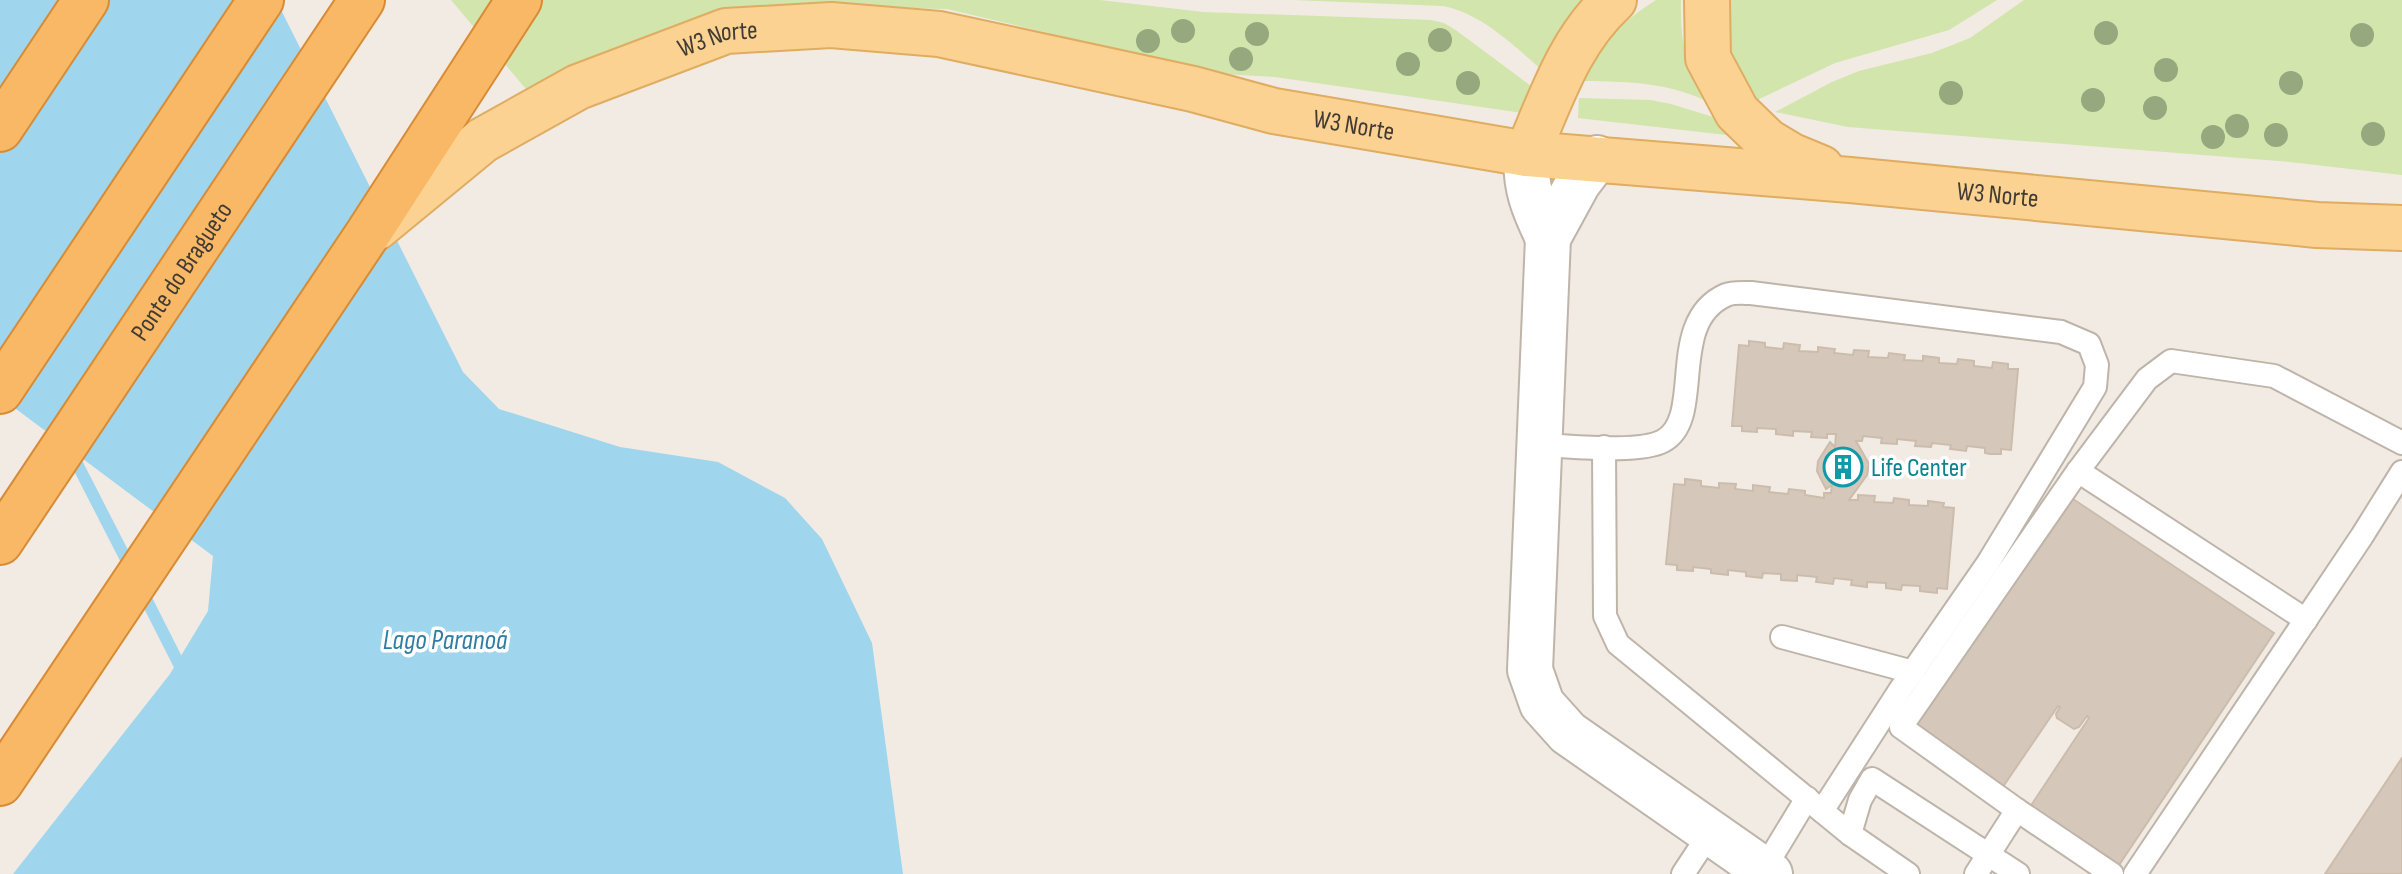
<svg xmlns="http://www.w3.org/2000/svg" width="2402" height="874" font-family="'Sofia Sans Condensed',sans-serif">
<rect width="100%" height="100%" fill="#f1ebe3"/>
<!-- green -->
<g fill="#d1e5ac">
<path d="M451,0H1100L1203,12L1431,20L1444,23L1457,31L1539,92L1530,114L1275,77L1221,74L947,9L822,7L531,95Z"/>
<path d="M1292,0H1598L1548,75C1517,49 1484,14 1443,6Z"/>
<path d="M1656,0H1681C1680,40 1685,71 1711,103C1667,82 1632,82 1584,81C1593,47 1627,18 1656,0Z"/>
<path d="M1725,0H1997L1949,30L1835,63L1755,101L1748,95L1714,21Z"/>
<path d="M2024,0H2402V175L2290,162L1848,127L1775,112L1832,82L1859,71L1932,53L1970,38Z"/>
<path d="M1579,98L1650,100L1671,104L1723,120L1735,136L1578,118Z"/>
</g>
<!-- water -->
<path fill="#9fd5ed" d="M0,0H276L463,372L499,409L620,447L718,462L785,498L822,539L872,643L903,874H13L170,674L208,611L213,556L0,397Z"/>
<g fill="none" stroke-linecap="round" stroke-linejoin="round">
<!-- stream -->
<g stroke="#9fd5ed" stroke-width="12">
<path d="M70,450L131,569"/>
<path d="M141,589L185,676"/>
</g>
</g>
<!-- building -->
<g fill="#d5c8bb" stroke="#ccbcac" stroke-width="2">
<path d="M1749,341L1765,343V347L1783,349L1784,343L1800,345L1799,351L1818,352V347L1835,349L1834,353L1853,355L1854,350L1869,351L1868,357L1888,358L1889,353L1905,355L1904,360L1923,361V356L1939,358V363L1957,364L1958,359L1974,361V366L1992,368L1993,362L2008,364V369H2018L2011,450L2001,449V454H1990L1985,453V448L1967,446L1966,451L1950,449L1951,445L1932,443L1931,447L1915,446L1916,441L1897,439V444L1881,443L1882,438L1863,436L1862,441H1856L1869,464L1867,475L1849,500H1858V495L1875,496L1874,502L1893,503L1894,498L1909,500V505L1928,506V501L1944,503L1943,507L1954,508L1947,589L1937,588V593L1920,591V586L1902,585L1901,590L1886,588V583L1867,582V587L1851,585L1852,580L1834,578L1833,584L1816,582L1817,577L1797,575V581L1781,580V574L1763,573L1762,578L1746,576V572L1728,570V575L1711,573V569L1693,567V571L1677,570V565L1666,564L1674,484L1685,485V479L1701,481V486L1719,488V483L1736,484L1735,489L1753,491V485L1770,487L1769,492L1788,494L1789,489L1805,491V495L1824,498V493H1831L1832,485L1826,489L1817,471L1818,461L1830,442L1835,447L1836,434H1827V438L1811,437L1812,432L1793,431V436L1776,434V429L1757,428V432L1742,431V426H1732L1739,345L1749,346Z"/>
<path d="M2070,497L2274,633L2117,868L2028,810L2089,718L2087,716L2079,727L2074,729L2057,718L2056,714L2060,707L2058,706L2000,791L1912,732Z"/>
<path d="M2402,758V874H2325Z"/>
</g>
<g fill="none" stroke-linecap="round" stroke-linejoin="round">
<!-- lane casing -->
<g stroke="#bfb4a9" stroke-width="26">
<g id="lane">
<path d="M1540,445C1571,446 1638,454 1663,441C1706,418 1665,322 1726,295C1733,292 1743,293 1751,293L2061,332L2089,344L2097,365L2095,387L1988,563L1900,690L1822,811"/>
<path d="M1604,447L1605,616L1618,644L1850,834L1908,874"/>
<path d="M2078,471L2306,620"/>
<path d="M1782,637L1913,672"/>
<path d="M2017,810L1901,727L2078,471L2147,379L2171,361L2274,376L2402,443"/>
<path d="M1850,834L1860,800L1872,779L2018,874"/>
<path d="M1683,874L1710,833"/>
<path d="M1761,874L1807,798"/>
<path d="M1976,874L2017,810L2112,874"/>
<path d="M2135,874L2362,536L2402,472"/>
</g>
</g>
<!-- street casing -->
<g stroke="#bfb4a9" stroke-width="48">
<g id="street">
<path d="M1527,154C1524,186 1534,209 1548,238"/>
<path d="M1597,158L1578,183L1548,238L1530,670L1542,704L1568,733L1770,874"/>
</g>
</g>
<!-- primary casing -->
<g stroke="#dfac62" stroke-width="48">
<g id="primary">
<path d="M1707,0L1708,58L1737,112L1767,141L1792,156L1821,168"/>
<path d="M1527,154C1551,99 1569,41 1614,0"/>
<path id="s1" d="M376,228L483,140L578,87L726,31L831,25L939,34L1193,89L1274,111L1527,154L1850,180L2317,225L2402,228"/>
</g>
</g>
<!-- highway casing -->
<g stroke="#d88b35" stroke-width="48">
<g id="highway">
<path d="M0,129L86,0"/>
<path d="M0,391L261,0"/>
<path id="s2" d="M0,542L362,0"/>
<path d="M0,783L367,235L519,0"/>
</g>
</g>
<!-- lane -->
<use href="#lane" stroke="#fff" stroke-width="22"/>
<!-- street -->
<use href="#street" stroke="#fff" stroke-width="44"/>
<!-- primary -->
<use href="#primary" stroke="#fbd291" stroke-width="44"/>
<!-- highway -->
<use href="#highway" stroke="#f9b865" stroke-width="44"/>
</g>
<!-- trees -->
<g fill="#96a87d">
<circle cx="1183" cy="31" r="12"/>
<circle cx="2106" cy="33" r="12"/>
<circle cx="1257" cy="34" r="12"/>
<circle cx="2362" cy="35" r="12"/>
<circle cx="1440" cy="40" r="12"/>
<circle cx="1148" cy="41" r="12"/>
<circle cx="1241" cy="59" r="12"/>
<circle cx="1408" cy="64" r="12"/>
<circle cx="2166" cy="70" r="12"/>
<circle cx="1468" cy="83" r="12"/>
<circle cx="2291" cy="83" r="12"/>
<circle cx="1951" cy="93" r="12"/>
<circle cx="2093" cy="100" r="12"/>
<circle cx="2155" cy="108" r="12"/>
<circle cx="2237" cy="126" r="12"/>
<circle cx="2373" cy="134" r="12"/>
<circle cx="2276" cy="135" r="12"/>
<circle cx="2213" cy="137" r="12"/>
</g>
<!-- icons -->
<defs>
<g id="building-ring" transform="scale(2)"><circle r="9.5" fill="#fff" stroke="#0f9aa8" stroke-width="1.5"/><path d="M-4-6H4V6H1V3H-1V6H-4ZM-2.5-4.3h1.7v1.8h-1.7ZM.8-4.3h1.7v1.8H.8ZM-2.5-1h1.7V.8h-1.7ZM.8-1h1.7V.8H.8Z" fill="#0f9aa8"/></g>
</defs>
<g fill-rule="evenodd">
<use href="#building-ring" x="1843" y="467"/>
</g>
<g text-anchor="middle" stroke-width="7" stroke-linejoin="round" paint-order="stroke">
<!-- street labels -->
<g font-size="26" fill="#423b33" stroke="#fff">
<text dy="9" stroke="none"><textPath href="#s1" startOffset="396">W3 Norte</textPath></text>
<text dy="9" stroke="none"><textPath href="#s1" startOffset="1044">W3 Norte</textPath></text>
<text dy="9" stroke="none"><textPath href="#s1" startOffset="1692">W3 Norte</textPath></text>
<text dy="9" stroke="none"><textPath href="#s2" startOffset="326">Ponte do Bragueto</textPath></text>
</g>
<!-- culture labels -->
<g font-size="26" fill="#0d838f" stroke="#fff" text-anchor="start">
<text x="1871" y="476">Life Center</text>
</g>
<!-- water labels -->
<g font-size="28" font-style="italic" fill="#2f7da2" stroke="#fff">
<text x="445" y="649">Lago Paranoá</text>
</g>
</g>
</svg>
